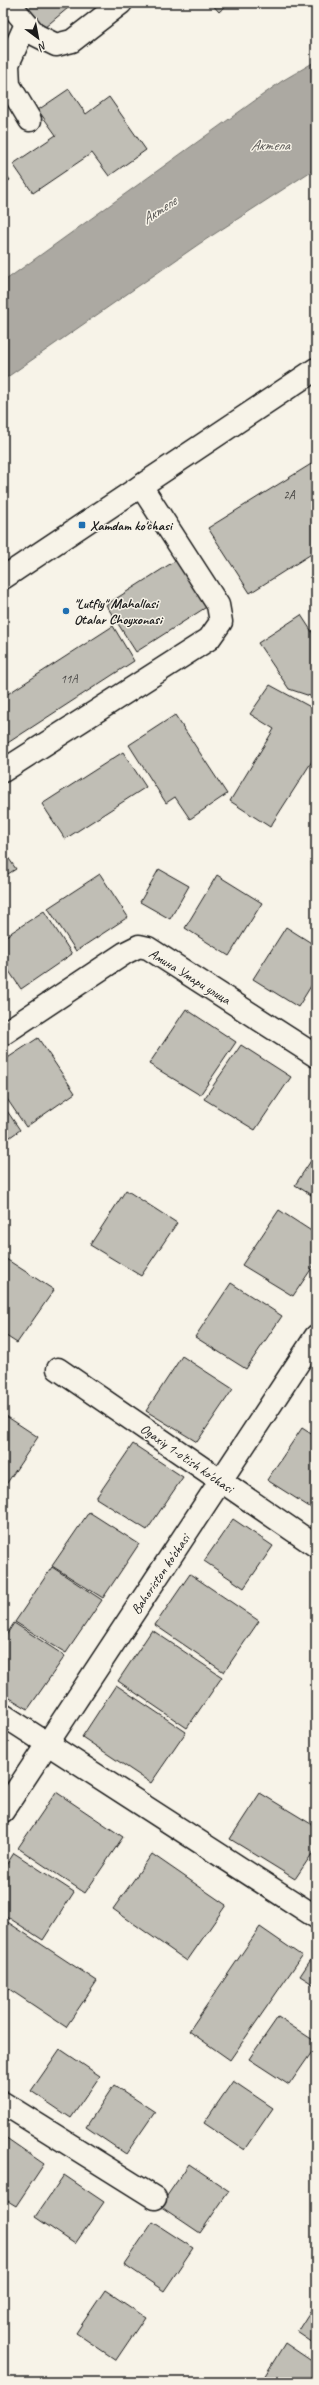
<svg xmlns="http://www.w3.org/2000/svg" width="319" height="2385" font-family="Caveat,sans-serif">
<rect width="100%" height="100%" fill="#f7f3e8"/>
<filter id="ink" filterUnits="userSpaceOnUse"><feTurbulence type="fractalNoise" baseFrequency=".025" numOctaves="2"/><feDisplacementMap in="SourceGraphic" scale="8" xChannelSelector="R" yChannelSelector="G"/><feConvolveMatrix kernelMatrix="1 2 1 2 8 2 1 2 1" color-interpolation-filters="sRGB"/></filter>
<g filter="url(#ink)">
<!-- water -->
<path fill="#aca9a2" stroke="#72716c" d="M316,61V168L199,244L3,380V282L282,81Z"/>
<!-- building -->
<g fill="#c0beb5" stroke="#1c1c1c">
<path d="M23,3H74L44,28Z"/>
<path d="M211,3H229L219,12Z"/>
<path d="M69,89L86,114L109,97L146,150L109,176L92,153L33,193L13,164L56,135L38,110Z"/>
<path d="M3,170L10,180L3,184Z"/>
<path d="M316,461V551L250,593L208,528Z"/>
<path d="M178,559L208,606L136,652L106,605Z"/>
<path d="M301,615L316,638V698L289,689L258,643Z"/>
<path d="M113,626L134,661L3,746V697Z"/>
<path d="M270,685L316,710V755L270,827L230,801L274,729L250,714Z"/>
<path d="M175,715L227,794L190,819L175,797L166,803L129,745Z"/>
<path d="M123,752L146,787L65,839L42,804Z"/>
<path d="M3,850L16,869L3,877Z"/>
<path d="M159,869L189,886L170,919L140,902Z"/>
<path d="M100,874L128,917L76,951L48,908Z"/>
<path d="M217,875L262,903L229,956L185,928Z"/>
<path d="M44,911L72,954L21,989L3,962V938Z"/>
<path d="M286,927L316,946V978L298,1007L253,979Z"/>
<path d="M186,1009L236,1042L200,1095L149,1064Z"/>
<path d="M38,1038L75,1093L26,1127L3,1093V1061Z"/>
<path d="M241,1045L291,1077L255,1130L204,1099Z"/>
<path d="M3,1105L20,1130L3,1142Z"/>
<path d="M316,1153V1198L295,1185Z"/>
<path d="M126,1190L177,1223L141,1276L90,1245Z"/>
<path d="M279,1210L316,1234V1262L293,1296L242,1265Z"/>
<path d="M3,1257L54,1290L17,1343L3,1334Z"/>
<path d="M231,1283L282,1316L246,1369L195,1337Z"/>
<path d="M182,1356L233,1389L197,1442L146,1411Z"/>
<path d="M3,1414L38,1437L3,1489Z"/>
<path d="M302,1428L316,1437V1511L267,1480Z"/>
<path d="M133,1444L183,1477L147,1530L96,1498Z"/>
<path d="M89,1512L139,1544L103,1598L52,1566Z"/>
<path d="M233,1519L273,1546L244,1588L204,1561Z"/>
<path d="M52,1567L102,1600L66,1653L15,1622Z"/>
<path d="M190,1574L259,1621L224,1672L155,1625Z"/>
<path d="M14,1623L65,1656L28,1709L3,1694V1640Z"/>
<path d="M152,1630L222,1677L187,1728L118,1681Z"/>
<path d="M116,1685L186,1732L151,1783L82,1737Z"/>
<path d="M56,1792L123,1837L85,1893L18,1848Z"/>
<path d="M260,1793L316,1827V1848L295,1879L230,1839Z"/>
<path d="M14,1853L74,1892L43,1940L3,1914V1870Z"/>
<path d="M152,1854L226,1905L187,1961L113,1909Z"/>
<path d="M3,1919L97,1981L66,2027L3,1985Z"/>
<path d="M260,1927L302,1956L230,2060L189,2031Z"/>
<path d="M316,1952V1986L300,1976Z"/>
<path d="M278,2017L316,2042V2046L289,2085L249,2059Z"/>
<path d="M60,2049L100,2076L71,2118L31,2091Z"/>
<path d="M233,2081L273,2108L244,2150L204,2123Z"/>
<path d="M114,2085L155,2112L126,2154L86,2127Z"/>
<path d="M5,2137L44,2164L16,2206L3,2198Z"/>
<path d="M189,2164L229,2191L200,2233L160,2206Z"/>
<path d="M64,2175L104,2202L75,2244L35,2217Z"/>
<path d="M153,2222L193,2248L164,2291L124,2264Z"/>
<path d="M105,2290L145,2317L116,2360L76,2333Z"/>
<path d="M316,2302V2345L297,2332Z"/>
<path d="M285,2343L316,2364V2382H261Z"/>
</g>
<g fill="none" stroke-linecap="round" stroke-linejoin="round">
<!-- minor casing -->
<g stroke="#1c1c1c" stroke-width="25">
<g id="minor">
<path d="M9,3L36,35L56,45L72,41L121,3"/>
<path d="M26,24L8,64L9,85L30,120"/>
<path d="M3,578L316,369"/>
<path d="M3,771L209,639L221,622L218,605L141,486"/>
<path d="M3,1034L125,953L139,946L148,948L316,1056"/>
<path d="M58,1369L316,1546"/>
<path d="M3,1715L316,1917"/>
<path d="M3,1811L316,1336"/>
<path d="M3,2103L155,2198"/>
</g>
</g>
<!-- minor -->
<use href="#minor" stroke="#f7f3e8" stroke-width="22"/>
</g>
</g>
<!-- markers -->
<g fill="#1f6fb2" stroke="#f7f3e8" stroke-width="1.5">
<rect x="78" y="521" width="8" height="8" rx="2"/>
<circle cx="66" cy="611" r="4"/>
</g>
<g text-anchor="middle" stroke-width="3" stroke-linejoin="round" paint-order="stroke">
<!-- number labels -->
<g font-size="12" fill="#454442">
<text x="289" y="499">2A</text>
<text x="69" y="683">11А</text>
</g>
<!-- poi labels -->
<g font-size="14" font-weight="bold" fill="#1c1c1c" stroke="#f7f3e8" text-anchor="start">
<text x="90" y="530">Xamdam ko'chasi</text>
<text x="74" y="608">"Lutfiy" Mahallasi<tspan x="74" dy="16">Otalar Choyxonasi</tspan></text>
</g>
<!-- street labels -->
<g font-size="14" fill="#1c1c1c" stroke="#f7f3e8">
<text transform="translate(190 976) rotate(32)" y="5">Амина Умари улица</text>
<text transform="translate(187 1458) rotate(35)" y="5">Ogaxiy 1-o'tish ko'chasi</text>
<text transform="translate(160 1574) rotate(-56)" y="5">Bahoriston ko'chasi</text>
</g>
<!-- water labels -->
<g font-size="15" font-style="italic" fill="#565452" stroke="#f7f3e8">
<text x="270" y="150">Актепа</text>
<text transform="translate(159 210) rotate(-34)" y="5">Актепе</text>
</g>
</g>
<!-- margin -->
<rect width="319" height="2385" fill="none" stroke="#f7f3e8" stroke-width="16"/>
<rect x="8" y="8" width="303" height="2369" fill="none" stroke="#1c1c1c" stroke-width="1.5" filter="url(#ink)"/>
<!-- north arrow -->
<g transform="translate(38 38) rotate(148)" stroke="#f7f3e8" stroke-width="3" paint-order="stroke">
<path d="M0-3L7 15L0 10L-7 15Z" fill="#1c1c1c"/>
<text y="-6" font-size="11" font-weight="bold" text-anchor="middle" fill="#1c1c1c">N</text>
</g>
</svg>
